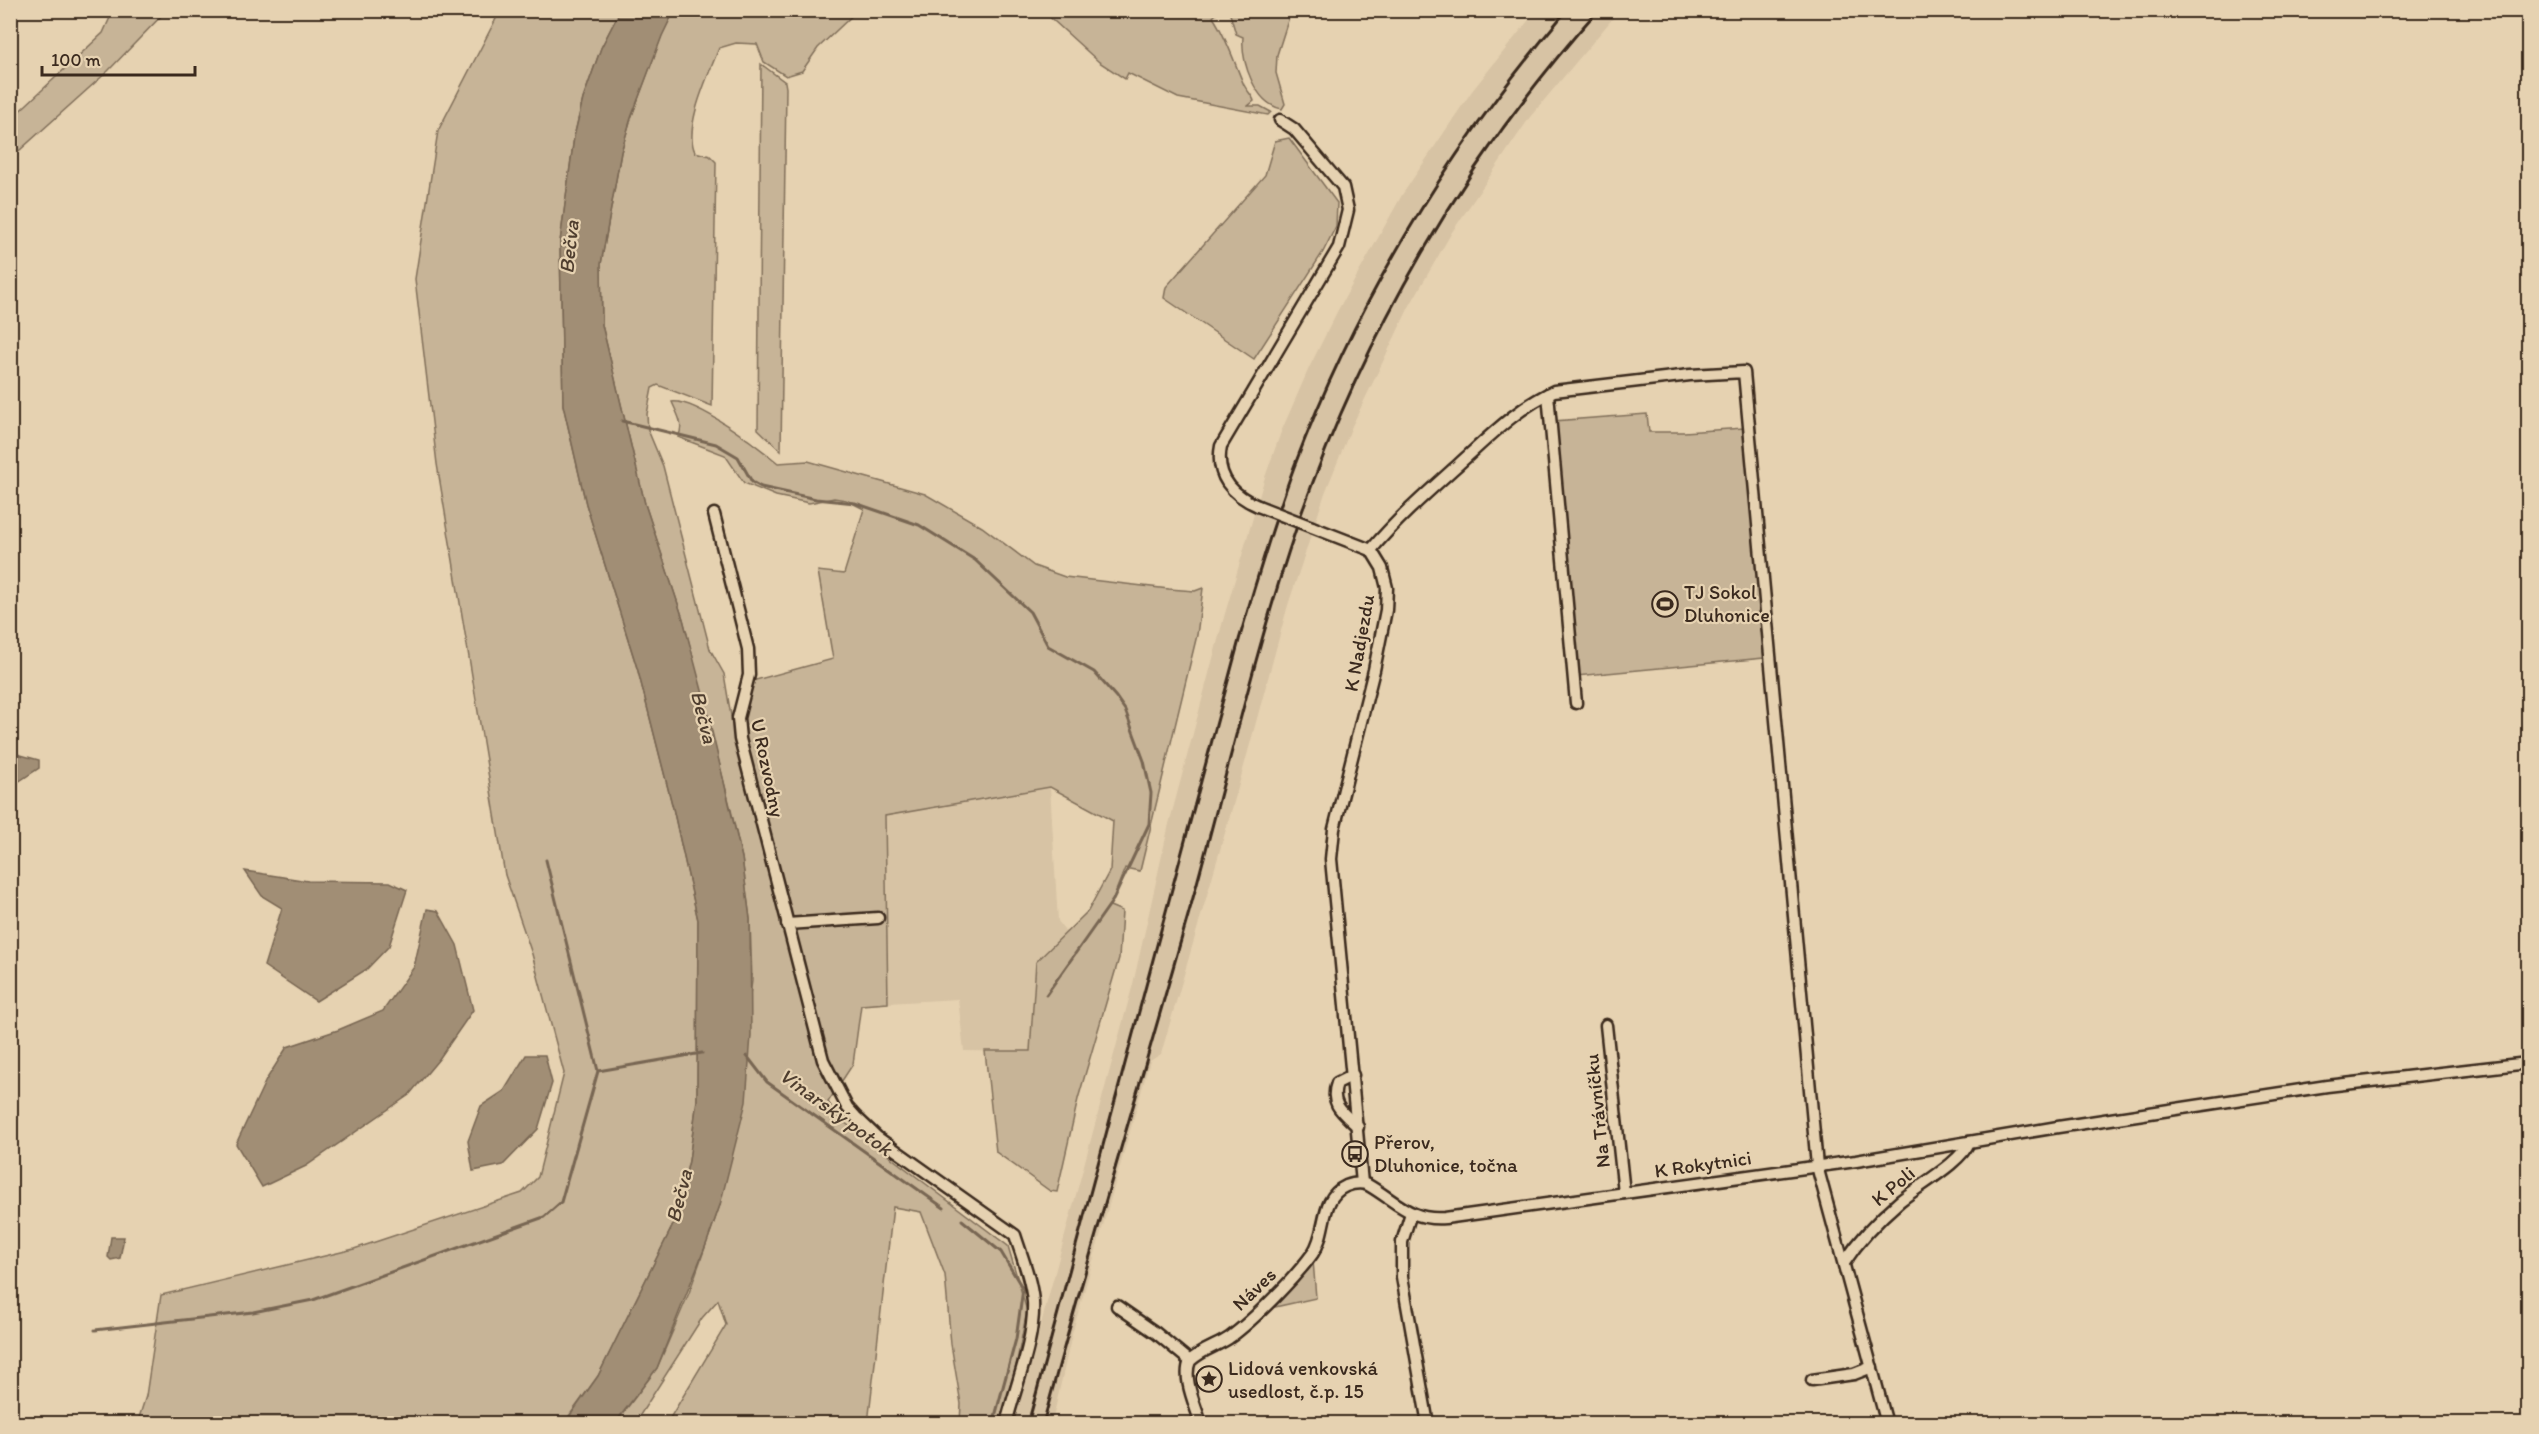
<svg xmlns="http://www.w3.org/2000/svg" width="2539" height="1434" font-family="Itim,sans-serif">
<rect width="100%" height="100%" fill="#e6d2b1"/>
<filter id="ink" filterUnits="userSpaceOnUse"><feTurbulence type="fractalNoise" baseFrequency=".0167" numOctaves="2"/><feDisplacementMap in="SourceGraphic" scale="12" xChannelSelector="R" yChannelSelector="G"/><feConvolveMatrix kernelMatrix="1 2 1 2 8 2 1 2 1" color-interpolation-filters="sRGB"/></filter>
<g filter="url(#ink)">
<!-- built -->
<g fill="#d7c3a4">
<path d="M1536,11H1619L1530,117L1452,232L1409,307L1352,426L1325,493L1288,605L1238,788L1161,1054L1150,1061L1072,1334L1052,1423L1014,1424L1133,984L1169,824L1224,617L1264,480L1281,432L1309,368L1338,310L1402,195L1472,91Z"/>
<path d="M1050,787L1058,921L1067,933L1036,962L1030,1052L964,1051L958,999L888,1003L885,816Z"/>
</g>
<!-- green -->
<g fill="#c7b497" stroke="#816f5a" stroke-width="1.5">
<path d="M113,11L164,10L165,12L108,71L11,158V119L103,33Z"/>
<path d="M500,11H620L601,48L583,99L574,137L560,242L563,405L586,504L638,671L673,808L698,920L697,1100L689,1161L673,1225L598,1376L564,1423L137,1424L146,1396L161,1295L354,1249L522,1193L538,1177L564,1073L532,954L505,875L437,464L415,279L438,131Z"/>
<path d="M674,11H857L818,48L802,71L786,76L764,62L757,44L736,43L719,48C709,74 683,127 695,152L710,156L716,162L712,406L658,385L652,388L647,414L648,430L663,466L710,649L724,674L731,716L745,708L752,681L833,659L818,571L844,574L864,509L846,500L834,498L809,503L776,496L744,483L725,455L678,437C685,425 677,414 672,402C696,399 759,447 778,463L808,461L925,494L982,527L1034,566L1065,577L1169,589L1195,591L1203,588L1197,635L1140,871L1125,868L1110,906L1122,911L1119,958L1078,1099L1057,1192L1050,1191L996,1152L985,1051H1030L1036,962L1088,911L1110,870L1113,821L1050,787L885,816L888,1003L861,1005L853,1064L828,1102L840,1119L1008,1246L1027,1311L1015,1371L1000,1423H960L961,1404L951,1344L945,1275L921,1212L893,1207L868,1423H667L726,1325L718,1300L702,1318L635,1423L615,1424L657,1368L689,1293L720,1205L752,981L750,919L742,858L731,810L683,619L645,504L602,325L601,264L621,152L631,118L662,35Z"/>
<path d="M1043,11H1219L1213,17C1227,38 1234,62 1244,85C1247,91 1252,95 1254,101L1248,106H1260L1271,112L1268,115L1178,98L1128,73L1125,79L1099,62Z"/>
<path d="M1229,11H1291L1277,55L1276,73L1285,104L1282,109C1255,104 1241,62 1243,37L1236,34Z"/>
<path d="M761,64L785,82L786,88L781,451L758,429Z"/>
<path d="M1289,138L1337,203L1336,226L1323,252L1254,359L1164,298L1166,287L1265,175L1275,141Z"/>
<path d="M1647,414L1649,432H1684L1744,428L1764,658L1576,676L1553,421Z"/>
<path d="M1313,1260L1316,1298L1275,1307V1304Z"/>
</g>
<!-- water -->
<g fill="#a18e75" stroke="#786652" stroke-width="1.5">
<path d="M620,11H674L662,36L631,118L621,152L601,264L602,325L645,504L683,619L704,698L742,858L750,919L751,1035L746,1102L720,1205L707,1242L657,1368L615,1423L564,1424L598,1376L673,1225L689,1161L697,1100L698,920L673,808L638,671L586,504L563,405L560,242L574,137L583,99L601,48Z"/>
<path d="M10,752L39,760V768L18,782L11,779Z"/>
<path d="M245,871L308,881L390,882L407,890L389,946L367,969L316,1001L264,966L282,908L262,896Z"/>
<path d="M427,909L438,911L457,945L473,1010L439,1059L409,1095L306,1166L262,1187L236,1144L266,1080L287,1047L338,1030L383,1011L414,967Z"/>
<path d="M526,1055H545L552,1083L538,1129L503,1165L473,1171L468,1141L481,1106L504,1091Z"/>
<path d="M111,1237H124L120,1258L111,1260L108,1257Z"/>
</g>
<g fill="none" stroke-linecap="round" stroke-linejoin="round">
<!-- stream -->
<g stroke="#786652" stroke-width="3">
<path d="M622,421L716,444L738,457L752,482L761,487L816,499L855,503L919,525L975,560L1030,612L1048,646L1094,672L1116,697L1125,710L1144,761L1151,793L1149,824L1113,900L1046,995"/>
<path d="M546,860L598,1071"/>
<path d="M747,1056L767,1082L944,1208"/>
<path d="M962,1220L1001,1252L1023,1289L1016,1339L993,1424"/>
<path d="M95,1330L253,1312L313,1300L544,1217L561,1202L598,1071L702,1053"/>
</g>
<!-- minor casing -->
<g stroke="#3b2a1e" stroke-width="15">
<g id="minor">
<path d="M1548,394L1576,703"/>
<path d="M1258,506C1232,495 1215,476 1221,446L1339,247L1348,210L1343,187L1294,129L1280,120"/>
<path d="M714,514L748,649L749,675L738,718L740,739L823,1060L847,1107L856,1117L877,1137L1015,1235C1022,1257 1031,1279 1033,1302C1035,1340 1015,1387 1006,1424"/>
<path d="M1312,527L1371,550L1382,568L1387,588L1386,610L1374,670L1334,829L1331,859L1362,1183"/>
<path d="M1371,550C1398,518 1429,491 1460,463C1490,436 1517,408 1554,391L1690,375L1744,372L1817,1166L1887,1424"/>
<path d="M787,924L878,918"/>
<path d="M1606,1025L1624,1193"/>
<path d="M1353,1075L1337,1083C1329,1104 1343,1113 1358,1127"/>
<path d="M1411,1213L1402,1242V1277L1428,1424"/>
<path d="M1844,1263C1859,1240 1879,1219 1900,1201C1918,1186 1962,1162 1969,1142"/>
<path d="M1117,1306L1156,1333L1190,1361"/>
<path d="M1812,1380L1854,1374L1872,1367"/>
<path d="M1201,1424C1196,1406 1182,1379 1190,1361C1201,1350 1217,1346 1229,1338C1254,1320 1295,1278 1313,1253C1328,1231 1319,1198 1346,1186C1354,1183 1361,1182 1368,1185C1396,1201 1410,1221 1445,1218L1856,1161L2058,1127L2327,1086L2528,1063"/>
</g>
</g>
<!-- minor -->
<use href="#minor" stroke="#e6d2b1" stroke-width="10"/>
<!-- rail -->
<g stroke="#3b2a1e" stroke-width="3">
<path d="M1028,1424L1239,640C1256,581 1273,524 1294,467C1357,300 1451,146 1567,10"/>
<path d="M1043,1424C1090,1250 1142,1078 1191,905C1226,779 1255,650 1297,526C1363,336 1464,160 1598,10"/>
</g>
<!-- minor-bridge casing -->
<g stroke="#3b2a1e" stroke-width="15" stroke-linecap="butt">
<path id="minor-bridge" d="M1258,506L1312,527"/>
</g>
<!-- minor-bridge -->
<use href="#minor-bridge" stroke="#e6d2b1" stroke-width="10"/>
</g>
</g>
<!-- icons -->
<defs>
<g id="stadium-ring" transform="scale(1.35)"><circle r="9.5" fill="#e6d2b1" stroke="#3b2a1e" stroke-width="1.5"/><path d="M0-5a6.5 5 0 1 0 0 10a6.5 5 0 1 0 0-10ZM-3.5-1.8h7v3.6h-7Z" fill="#3b2a1e"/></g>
<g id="bus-ring" transform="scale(1.35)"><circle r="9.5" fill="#e6d2b1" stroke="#3b2a1e" stroke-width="1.5"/><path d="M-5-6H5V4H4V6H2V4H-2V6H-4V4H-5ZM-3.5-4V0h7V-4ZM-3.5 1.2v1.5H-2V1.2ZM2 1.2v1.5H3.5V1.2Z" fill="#3b2a1e"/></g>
<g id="sight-ring" transform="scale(1.35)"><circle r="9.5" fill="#e6d2b1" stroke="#3b2a1e" stroke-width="1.5"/><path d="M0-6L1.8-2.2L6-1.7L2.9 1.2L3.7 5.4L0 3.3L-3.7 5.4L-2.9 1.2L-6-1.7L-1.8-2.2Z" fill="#3b2a1e"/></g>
</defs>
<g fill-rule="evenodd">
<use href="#stadium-ring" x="1665" y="604"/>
<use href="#bus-ring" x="1355" y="1154"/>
<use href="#sight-ring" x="1209" y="1379"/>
</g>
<g text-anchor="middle" stroke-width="4.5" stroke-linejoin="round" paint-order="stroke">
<!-- poi labels -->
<g font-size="20" fill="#3b2a1e" stroke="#e6d2b1" text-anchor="start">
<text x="1684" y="599">TJ Sokol<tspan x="1684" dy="23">Dluhonice</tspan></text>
<text x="1374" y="1149">Přerov,<tspan x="1374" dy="23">Dluhonice, točna</tspan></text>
<text x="1228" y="1375">Lidová venkovská<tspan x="1228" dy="23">usedlost, č.p. 15</tspan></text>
</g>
<!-- street labels -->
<g font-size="20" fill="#3b2a1e" stroke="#e6d2b1">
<text transform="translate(1359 643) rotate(-80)" y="7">K Nadjezdu</text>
<text transform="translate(768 768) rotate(78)" y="7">U Rozvodny</text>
<text transform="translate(1597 1111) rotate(-96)" y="7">Na Trávníčku</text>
<text transform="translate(1703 1164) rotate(-8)" y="7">K Rokytnici</text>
<text transform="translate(1893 1186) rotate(-40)" y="7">K Poli</text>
<text transform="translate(1254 1289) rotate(-44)" y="7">Náves</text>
</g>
<!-- water labels -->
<g font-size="21" font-style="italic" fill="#4f3e2f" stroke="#e6d2b1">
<text transform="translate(569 247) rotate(-84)" y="7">Bečva</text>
<text transform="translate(704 717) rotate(76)" y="7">Bečva</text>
<text transform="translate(836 1112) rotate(36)" y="7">Vinarský potok</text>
<text transform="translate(679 1196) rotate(-76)" y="7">Bečva</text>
</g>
</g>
<!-- margin -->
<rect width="2539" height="1434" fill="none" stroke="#e6d2b1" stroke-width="36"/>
<rect x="18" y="18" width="2503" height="1398" fill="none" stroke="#3b2a1e" stroke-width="2" filter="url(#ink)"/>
<!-- scale -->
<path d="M42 66v9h153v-9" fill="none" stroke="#3b2a1e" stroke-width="3"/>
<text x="51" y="66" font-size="18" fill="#3b2a1e" stroke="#e6d2b1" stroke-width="4.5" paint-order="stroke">100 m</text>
</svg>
